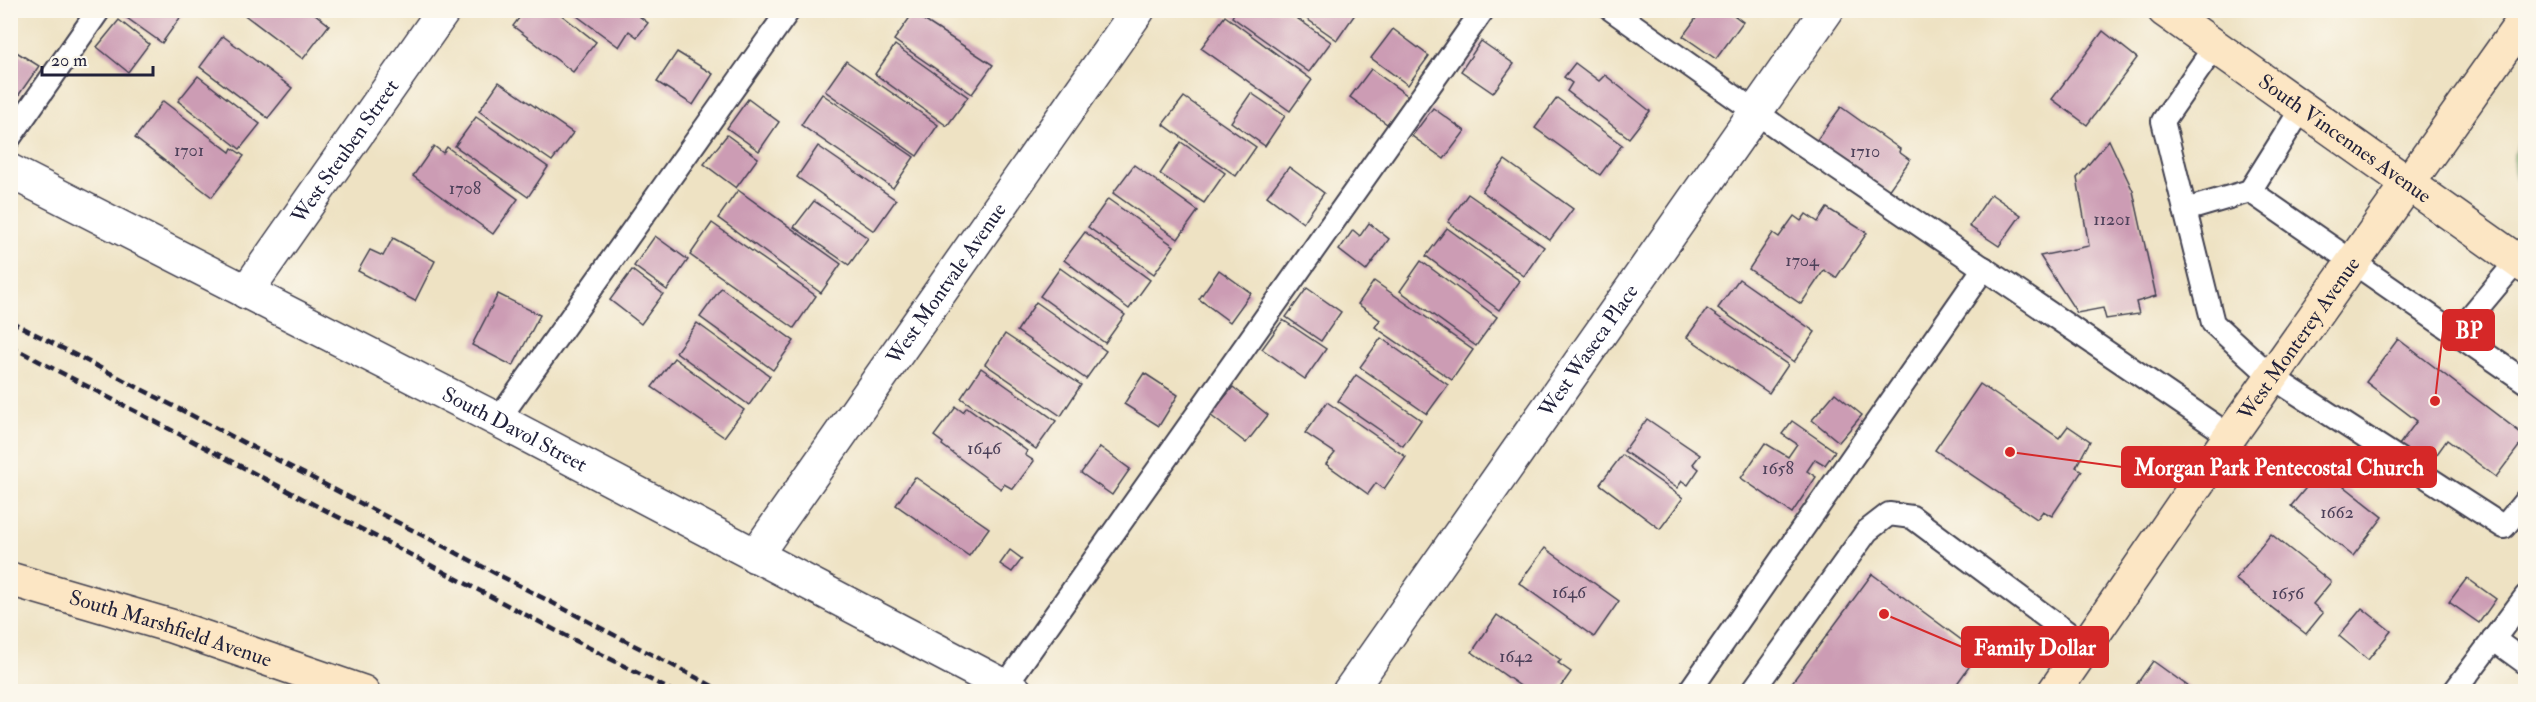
<svg xmlns="http://www.w3.org/2000/svg" width="2536" height="702" font-family="'IM FELL Double Pica',serif">
<rect width="100%" height="100%" fill="#fbf7ec"/>
<filter id="ink" filterUnits="userSpaceOnUse"><feTurbulence type="fractalNoise" baseFrequency=".0167" numOctaves="2"/><feDisplacementMap in="SourceGraphic" scale="12" xChannelSelector="R" yChannelSelector="G"/><feConvolveMatrix kernelMatrix="1 2 1 2 8 2 1 2 1" color-interpolation-filters="sRGB"/></filter>
<filter id="wash" filterUnits="userSpaceOnUse"><feTurbulence type="fractalNoise" baseFrequency=".008" numOctaves="4" result="noise"/><feDisplacementMap in="SourceGraphic" scale="24" xChannelSelector="R" yChannelSelector="G"/><feGaussianBlur stdDeviation="1.35" result="paint"/><feColorMatrix in="noise" values="0 0 0 0 0 0 0 0 0 0 0 0 0 0 0 0 0 1.4 0 .05"/><feComposite in="paint" operator="in"/></filter>
<g filter="url(#wash)">
<rect width="100%" height="100%" fill="#eee2c3"/>
<!-- green -->
<path fill="#8ec476" stroke="#587358" stroke-width="1.5" d="M2525,130V195C2509,174 2510,151 2525,130Z"/>
<g id="blocks">
<!-- building -->
<g fill="#cc9cb4">
<path d="M122,10H177L182,15L162,43L120,13Z"/>
<path d="M238,10H310L329,25L303,59Z"/>
<path d="M525,10H555L596,42L573,72L513,26Z"/>
<path d="M569,10H643L639,16L648,23L637,37L629,31L619,47Z"/>
<path d="M1236,10H1285L1331,42L1309,72L1232,17Z"/>
<path d="M1294,10H1358L1337,40Z"/>
<path d="M1702,10H1727L1743,22L1716,59L1683,36Z"/>
<path d="M913,13L993,65L972,94L894,40Z"/>
<path d="M1225,16L1312,80L1290,111L1201,48Z"/>
<path d="M119,20L149,44L128,72L97,47Z"/>
<path d="M1393,29L1429,56L1408,85L1371,58Z"/>
<path d="M2103,31L2137,58L2087,125L2052,99Z"/>
<path d="M223,36L292,88L268,118L200,67Z"/>
<path d="M1481,41L1514,64L1493,93L1461,71Z"/>
<path d="M895,45L968,97L947,126L875,74Z"/>
<path d="M10,48L39,66L18,96L10,91Z"/>
<path d="M677,52L713,74L693,105L657,82Z"/>
<path d="M846,61L938,125L917,156L825,91Z"/>
<path d="M1575,63L1599,81L1605,75L1650,111L1629,138L1567,91L1572,83L1564,77Z"/>
<path d="M1371,69L1408,96L1387,124L1350,97Z"/>
<path d="M198,76L260,124L240,149L178,101Z"/>
<path d="M499,82L573,133L552,161L479,111Z"/>
<path d="M1251,93L1285,116L1265,146L1231,122Z"/>
<path d="M822,94L914,157L893,188L801,125Z"/>
<path d="M1184,97L1256,147L1236,176L1163,124Z"/>
<path d="M1557,98L1622,145L1600,175L1535,128Z"/>
<path d="M748,99L779,122L759,151L727,128Z"/>
<path d="M163,101L230,152L232,148L244,156L212,197L135,138Z"/>
<path d="M1841,107L1900,149L1899,152L1910,160L1888,191L1816,141Z"/>
<path d="M1433,108L1465,131L1444,159L1412,136Z"/>
<path d="M476,117L548,167L528,197L455,146Z"/>
<path d="M727,135L758,158L736,188L704,164Z"/>
<path d="M2109,140L2133,191L2156,296L2136,302L2139,314L2106,319L2103,308L2077,313L2040,256L2089,246L2077,178Z"/>
<path d="M1181,142L1225,173L1204,203L1160,174Z"/>
<path d="M434,146L443,153L447,147L518,199L493,234L413,176Z"/>
<path d="M818,146L896,200L874,231L797,177Z"/>
<path d="M1505,160L1573,209L1550,240L1482,191Z"/>
<path d="M1134,165L1198,211L1178,239L1113,193Z"/>
<path d="M1289,167L1324,193L1303,223L1267,196Z"/>
<path d="M738,190L841,264L821,293L718,218Z"/>
<path d="M1468,194L1544,247L1524,276L1448,222Z"/>
<path d="M1991,194L2021,215L1999,246L1969,226Z"/>
<path d="M1108,199L1174,246L1154,274L1088,227Z"/>
<path d="M814,201L868,238L849,265L794,227Z"/>
<path d="M1827,208L1867,233L1836,278L1824,270L1801,304L1749,269L1773,233L1779,237L1794,216L1801,221L1806,214L1818,222Z"/>
<path d="M712,223L816,296L794,328L690,255Z"/>
<path d="M1369,223L1389,239L1366,271L1339,250L1353,230L1360,236Z"/>
<path d="M1447,228L1520,281L1499,310L1426,256Z"/>
<path d="M1085,232L1150,280L1129,309L1064,260Z"/>
<path d="M655,236L688,260L667,290L634,266Z"/>
<path d="M393,238L435,261L415,301L358,271L370,250L383,256Z"/>
<path d="M1421,261L1497,317L1476,346L1400,291Z"/>
<path d="M1060,268L1125,315L1105,343L1040,296Z"/>
<path d="M632,270L663,294L641,324L610,300Z"/>
<path d="M1219,270L1251,293L1230,322L1199,299Z"/>
<path d="M1739,279L1815,332L1794,362L1718,308Z"/>
<path d="M1374,281L1473,350L1452,380L1375,327L1380,320L1358,304Z"/>
<path d="M721,288L794,341L773,370L700,317Z"/>
<path d="M1307,288L1341,312L1321,341L1286,317Z"/>
<path d="M498,294L540,315L513,366L472,345Z"/>
<path d="M1036,302L1106,351L1086,379L1017,331Z"/>
<path d="M1707,309L1788,365L1769,393L1687,337Z"/>
<path d="M1283,320L1326,349L1305,379L1262,349Z"/>
<path d="M697,323L770,376L749,405L676,352Z"/>
<path d="M1005,334L1081,385L1061,416L985,364Z"/>
<path d="M1381,338L1448,385L1427,414L1360,367Z"/>
<path d="M2398,339L2526,437L2496,477L2447,440L2427,468L2399,445L2417,421L2366,382Z"/>
<path d="M674,358L744,410L724,437L652,387Z"/>
<path d="M981,368L1056,421L1036,449L961,398Z"/>
<path d="M1144,373L1178,395L1159,426L1124,404Z"/>
<path d="M1356,375L1421,420L1403,446L1338,401Z"/>
<path d="M1980,384L2059,438L2068,426L2090,441L2076,467L2082,471L2052,516L2043,511L2037,519L1935,450Z"/>
<path d="M1233,387L1268,415L1246,443L1210,415Z"/>
<path d="M1835,393L1862,415L1839,442L1812,420Z"/>
<path d="M1327,402L1406,457L1384,489L1376,483L1368,494L1326,464L1335,453L1305,433Z"/>
<path d="M956,407L963,412L967,407L1027,451L1025,455L1034,461L1013,489L1004,484L1001,489L942,445L943,443L934,436Z"/>
<path d="M1647,419L1700,455L1693,464L1699,469L1688,485L1682,481L1677,488L1624,451Z"/>
<path d="M1792,421L1835,451L1825,465L1815,459L1807,471L1816,477L1792,513L1741,478L1765,443L1788,457L1797,444L1782,434Z"/>
<path d="M1100,447L1130,469L1112,495L1081,473Z"/>
<path d="M1622,455L1683,498L1660,529L1600,484Z"/>
<path d="M2318,473L2326,480L2330,475L2383,517L2353,556L2291,506Z"/>
<path d="M915,477L989,528L969,556L896,505Z"/>
<path d="M2271,534L2331,582L2313,604L2323,613L2306,634L2235,579Z"/>
<path d="M1545,548L1619,601L1594,637L1519,583Z"/>
<path d="M1010,550L1022,559L1012,572L1000,564Z"/>
<path d="M1872,574L1979,653L1951,692H1785Z"/>
<path d="M2467,578L2496,599L2479,623L2449,602Z"/>
<path d="M2362,608L2391,631L2368,660L2339,636Z"/>
<path d="M1497,615L1561,660L1558,663L1571,672L1557,692H1529L1472,652Z"/>
<path d="M2153,661L2196,692H2131Z"/>
</g>
</g>
</g>
<g filter="url(#ink)">
<use href="#blocks" fill-opacity="0" stroke="#413f4f" stroke-width="1.5"/>
<g fill="none" stroke-linecap="round" stroke-linejoin="round">
<!-- service casing -->
<g stroke="#413f4f" stroke-width="26">
<g id="service">
<path d="M1612,10L1798,142L2230,436"/>
<path d="M2215,46L2163,121L2213,323L2272,377L2504,527L2526,500"/>
<path d="M2302,108L2250,191L2526,382"/>
<path d="M10,137L99,10"/>
<path d="M2185,210L2250,191"/>
<path d="M2456,334L2517,261"/>
<path d="M498,420L789,10"/>
<path d="M2493,639L2526,663"/>
<path d="M1005,686L1483,10"/>
<path d="M1689,692L1984,268"/>
<path d="M1752,692L1867,531L1889,514L1912,517L2085,646"/>
<path d="M2454,692L2526,596"/>
</g>
</g>
<!-- minor casing -->
<g stroke="#413f4f" stroke-width="36">
<g id="minor">
<path id="s1" d="M10,171L498,420L1016,692"/>
<path id="s2" d="M246,292L444,10"/>
<path id="s3" d="M755,556L1138,10"/>
<path id="s4" d="M1349,692L1827,10"/>
</g>
</g>
<!-- secondary casing -->
<g stroke="#413f4f" stroke-width="36">
<g id="secondary">
<path id="s5" d="M2164,10L2526,267"/>
<path id="s6" d="M10,579L171,626L363,692"/>
<path id="s7" d="M2054,692L2230,436L2526,17"/>
</g>
</g>
<!-- service -->
<use href="#service" stroke="#fff" stroke-width="22"/>
<!-- minor -->
<use href="#minor" stroke="#fff" stroke-width="33"/>
<!-- secondary -->
<use href="#secondary" stroke="#fce6c4" stroke-width="33"/>
<!-- rail -->
<g stroke="#22223b" stroke-width="4.5" stroke-dasharray="9 4.5" stroke-linecap="butt">
<path d="M10,321L724,692"/>
<path d="M10,346L674,692"/>
</g>
</g>
</g>
<g text-anchor="middle" stroke-width="6" stroke-linejoin="round" paint-order="stroke">
<!-- number labels -->
<g font-size="18" fill="#4c4059">
<text x="189" y="156">1701</text>
<text x="1865" y="157">1710</text>
<text x="465" y="194">1708</text>
<text x="2112" y="225">11201</text>
<text x="1802" y="266">1704</text>
<text x="984" y="454">1646</text>
<text x="1778" y="474">1658</text>
<text x="2337" y="518">1662</text>
<text x="1569" y="598">1646</text>
<text x="2288" y="599">1656</text>
<text x="1516" y="662">1642</text>
</g>
<!-- street labels -->
<g font-size="21" fill="#22223b" stroke="#fbf7ec">
<text dy="7" stroke="none"><textPath href="#s5" startOffset="222">South Vincennes Avenue</textPath></text>
<text dy="7" stroke="none"><textPath href="#s2" startOffset="172">West Steuben Street</textPath></text>
<text dy="7" stroke="none"><textPath href="#s3" startOffset="333">West Montvale Avenue</textPath></text>
<text dy="7" stroke="none"><textPath href="#s7" startOffset="430">West Monterey Avenue</textPath></text>
<text dy="7" stroke="none"><textPath href="#s4" startOffset="417">West Waseca Place</textPath></text>
<text dy="7" stroke="none"><textPath href="#s1" startOffset="567">South Davol Street</textPath></text>
<text dy="7" stroke="none"><textPath href="#s6" startOffset="168">South Marshfield Avenue</textPath></text>
</g>
</g>
<!-- callouts -->
<path fill="none" stroke="#d62828" stroke-width="2" d="M2435 401L2443 330M2010 452L2122 467M1884 614L1962 647"/>
<g fill="#d62828" stroke="#fbf7ec" stroke-width="2">
<circle cx="2435" cy="401" r="6"/>
<circle cx="2010" cy="452" r="6"/>
<circle cx="1884" cy="614" r="6"/>
</g>
<g fill="#d62828" stroke="#d62828" stroke-width="2">
<rect x="2443" y="310" width="51" height="40" rx="6"/>
<rect x="2122" y="447" width="314" height="40" rx="6"/>
<rect x="1962" y="627" width="146" height="40" rx="6"/>
</g>
<g font-size="22" text-anchor="middle" font-weight="bold" fill="#fff">
<text x="2469" y="338">BP</text>
<text x="2279" y="475">Morgan Park Pentecostal Church</text>
<text x="2035" y="655">Family Dollar</text>
</g>
<!-- margin -->
<rect width="2536" height="702" fill="none" stroke="#fbf7ec" stroke-width="36"/>
<!-- scale -->
<path d="M42 66v9h111v-9" fill="none" stroke="#22223b" stroke-width="3"/>
<text x="51" y="66" font-size="18" fill="#22223b" stroke="#fbf7ec" stroke-width="4.5" paint-order="stroke">20 m</text>
</svg>
